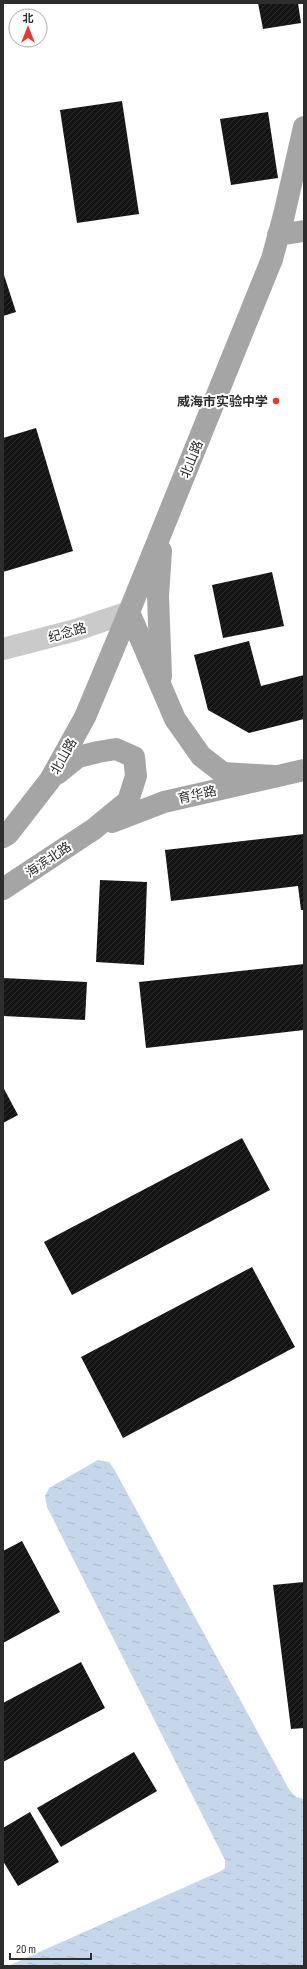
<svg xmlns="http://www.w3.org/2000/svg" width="307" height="1969" font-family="'Sofia Sans Condensed','Noto Sans SC',sans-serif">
<defs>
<pattern id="water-ripples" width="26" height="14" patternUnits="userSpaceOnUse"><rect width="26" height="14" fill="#c6d7ec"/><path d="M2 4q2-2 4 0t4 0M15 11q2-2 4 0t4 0" fill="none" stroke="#aab9cb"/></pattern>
<pattern id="building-hatch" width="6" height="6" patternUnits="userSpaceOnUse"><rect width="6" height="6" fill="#141414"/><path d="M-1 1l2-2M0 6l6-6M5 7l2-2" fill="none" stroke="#2e2e2e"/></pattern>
</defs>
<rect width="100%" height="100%" fill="#fff"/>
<!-- water -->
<path fill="url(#water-ripples)" d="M98,1460L109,1462L114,1469L290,1791L296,1797L304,1799V1966H8L221,1871L225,1868V1860L47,1507L45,1496L49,1488Z"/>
<!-- building -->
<g fill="url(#building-hatch)">
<path d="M258,3H298L301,23L263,29Z"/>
<path d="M122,101L139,214L77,223L60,110Z"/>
<path d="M268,112L278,178L231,185L220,119Z"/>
<path d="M3,272L16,312L3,316Z"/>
<path d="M36,428L73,551L3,572V438Z"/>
<path d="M272,572L284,626L223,638L212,585Z"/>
<path d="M249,641L261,686L304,675V719L249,733L208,710L194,655Z"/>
<path d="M304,834V910H301L298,886L171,901L165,850Z"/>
<path d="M100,880L147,882L144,965L96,962Z"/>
<path d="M304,964V1030L146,1048L139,982Z"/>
<path d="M3,978L87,982L85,1020L3,1016Z"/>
<path d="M3,1087L18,1115L3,1123Z"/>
<path d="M242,1138L270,1190L72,1295L44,1242Z"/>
<path d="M252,1267L295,1347L123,1438L81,1357Z"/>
<path d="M22,1541L60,1612L3,1643V1551Z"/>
<path d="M304,1582V1728L291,1729L273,1585Z"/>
<path d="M81,1662L105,1708L3,1762V1703Z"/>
<path d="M134,1752L157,1791L61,1847L37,1808Z"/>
<path d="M30,1812L59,1862L18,1886L3,1861V1828Z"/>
</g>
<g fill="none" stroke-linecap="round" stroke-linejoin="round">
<!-- minor -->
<path stroke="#cacaca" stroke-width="22" d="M3,649L76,630L129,612"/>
<!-- major -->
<g stroke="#a5a5a5" stroke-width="22">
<path d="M278,235L304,231"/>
<path d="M161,551L158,596L161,676"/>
<path d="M129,612L175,719L201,756L223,773L274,776"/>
<path d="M112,822L164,802L304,770"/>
<path d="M3,837L8,834L50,780L85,717L129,612L272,259L284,215L304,127"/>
<path d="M3,889L94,829L128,801L136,776L134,757L116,749L98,752L78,757L57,774"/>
</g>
</g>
<!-- markers -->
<circle fill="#e83a2c" stroke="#fff" stroke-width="1.5" cx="276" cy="401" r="4"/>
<g text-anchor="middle" stroke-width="4" stroke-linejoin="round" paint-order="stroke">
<!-- poi labels -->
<g font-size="13" font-weight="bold" fill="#2d2d2d" stroke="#fff" text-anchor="end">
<text x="268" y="406">威海市实验中学</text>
</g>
<!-- street labels -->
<g font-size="13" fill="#2d2d2d" stroke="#fff">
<text transform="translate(191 459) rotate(-68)" y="5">北山路</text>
<text transform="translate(67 632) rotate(-16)" y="5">纪念路</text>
<text transform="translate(63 756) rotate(-61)" y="5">北山路</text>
<text transform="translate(197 794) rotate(-13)" y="5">育华路</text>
<text transform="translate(48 859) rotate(-34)" y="5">海滨北路</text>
</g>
</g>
<!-- border -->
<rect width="307" height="1969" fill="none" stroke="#2d2d2d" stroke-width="8"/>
<!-- north arrow -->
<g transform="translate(28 28)"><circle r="19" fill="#ffffff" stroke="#ababab"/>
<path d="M0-3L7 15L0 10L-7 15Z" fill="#e83a2c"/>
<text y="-6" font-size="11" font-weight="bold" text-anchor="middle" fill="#2d2d2d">北</text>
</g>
<!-- scale -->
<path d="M10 1953v6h81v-6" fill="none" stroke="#2d2d2d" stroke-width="2"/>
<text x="16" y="1953" font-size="12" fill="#2d2d2d" stroke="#ffffff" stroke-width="3" paint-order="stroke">20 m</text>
</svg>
